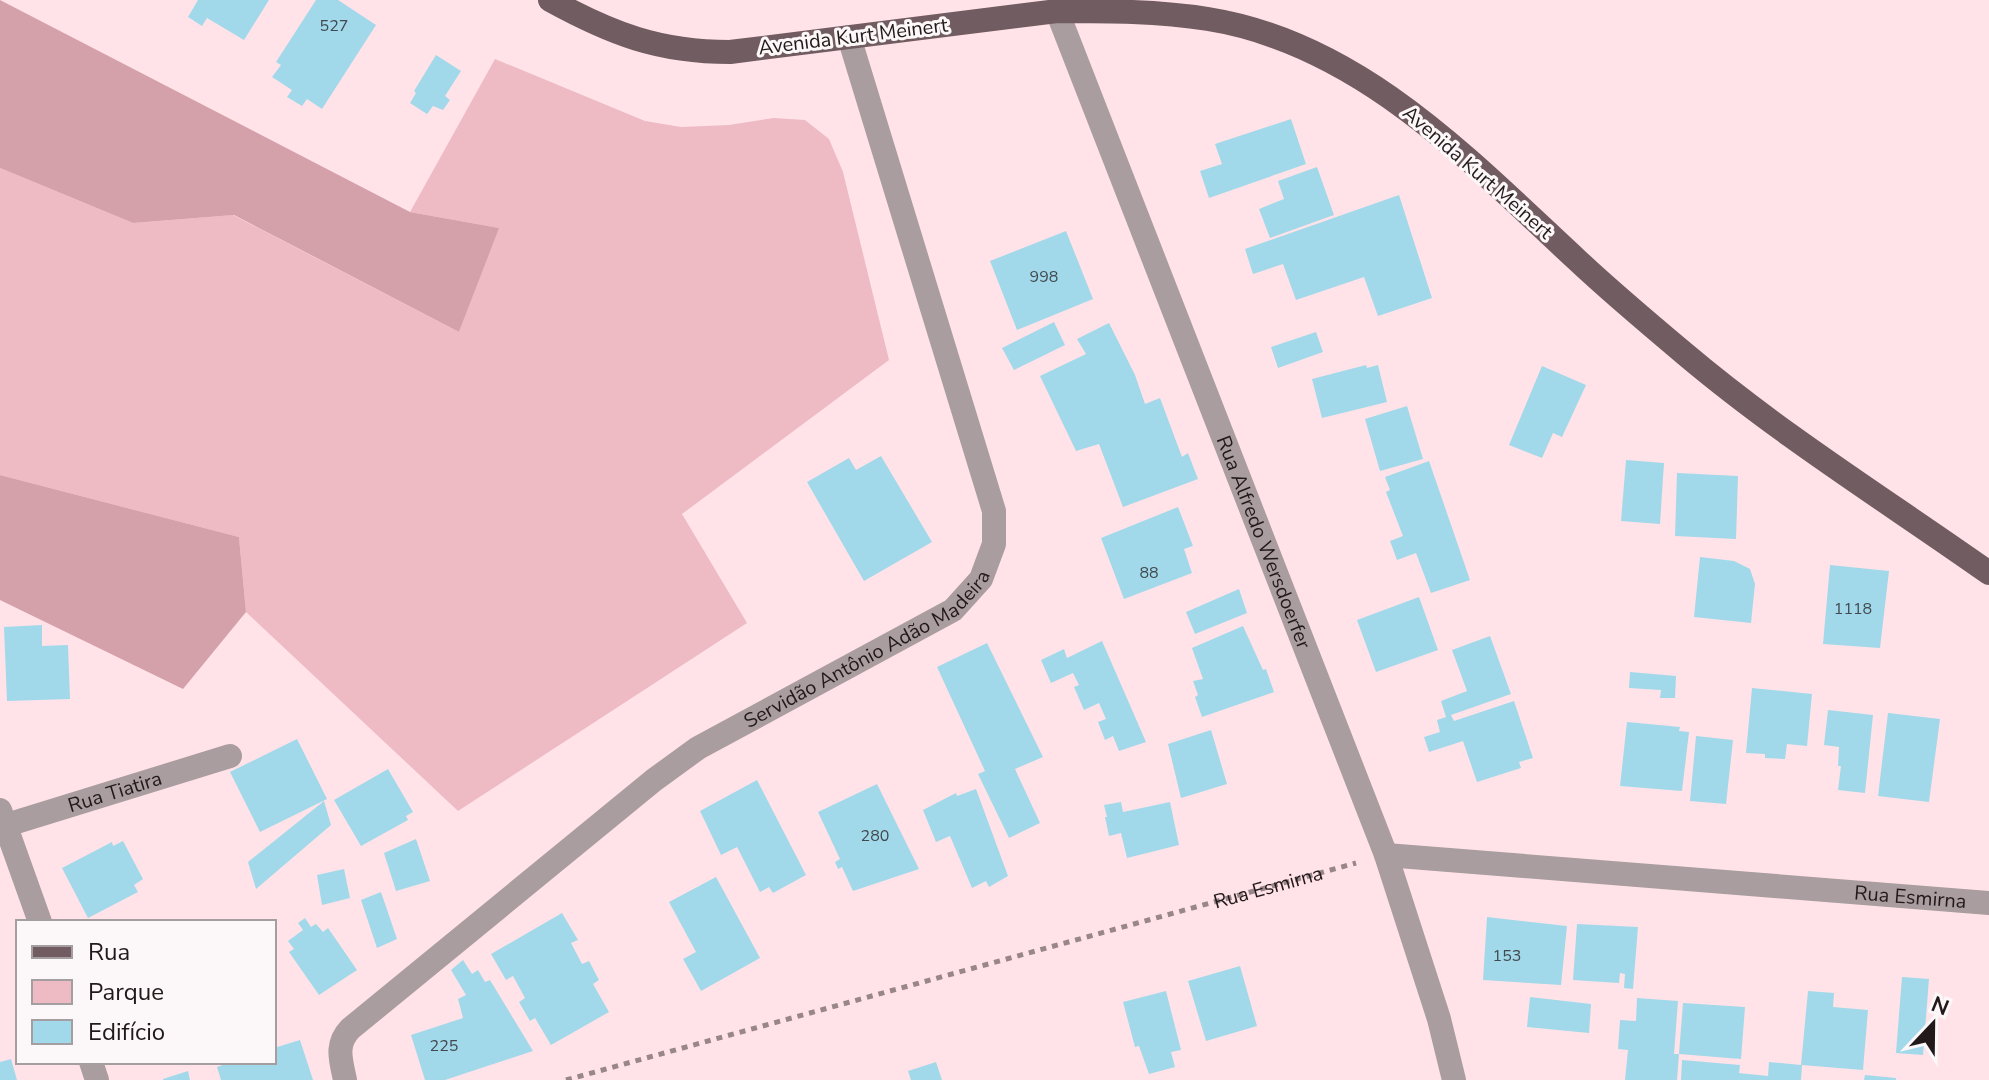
<svg xmlns="http://www.w3.org/2000/svg" width="1989" height="1080" font-family="'Nunito Sans',sans-serif">
<rect width="100%" height="100%" fill="#ffe3e8"/>
<!-- green -->
<path fill="#eebbc4" d="M495,59L645,121L681,127L729,125L774,118L805,120L829,139L843,172L889,360L682,514L747,623L458,811L246,612L239,537L0,475V168L133,223L233,215L459,332L498,228L410,212Z"/>
<!-- forest -->
<g fill="#d4a1ab">
<path d="M0,0L410,212L499,228L459,332L234,215L133,223L0,168Z"/>
<path d="M0,475L239,537L246,612L183,689L0,600Z"/>
</g>
<!-- building -->
<g fill="#a1d9ea">
<path d="M198,0H269L244,40L207,18L202,26L188,17Z"/>
<path d="M316,0H338L376,25L322,109L307,99L302,106L287,97L292,90L272,77L281,65L276,62Z"/>
<path d="M436,55L461,71L445,96L450,100L443,110L433,106L427,114L410,103L416,93L414,91Z"/>
<path d="M1291,119L1306,164L1209,198L1200,171L1222,164L1215,144Z"/>
<path d="M1317,167L1334,215L1270,238L1259,209L1284,199L1278,181Z"/>
<path d="M1399,195L1432,298L1378,316L1364,277L1296,300L1283,264L1253,274L1245,249Z"/>
<path d="M1066,231L1093,299L1017,330L990,261Z"/>
<path d="M1054,322L1065,345L1014,370L1002,348Z"/>
<path d="M1109,323L1135,375L1145,404L1160,398L1182,457L1188,453L1198,479L1123,507L1099,444L1076,451L1040,376L1086,354L1077,339Z"/>
<path d="M1316,332L1323,352L1278,368L1271,347Z"/>
<path d="M1366,365L1367,368L1378,365L1387,402L1322,418L1312,379Z"/>
<path d="M1542,366L1586,385L1562,437L1553,433L1542,458L1509,445Z"/>
<path d="M1407,406L1423,459L1380,471L1365,419Z"/>
<path d="M881,456L932,542L864,581L807,482L849,458L856,470Z"/>
<path d="M1626,460L1664,463L1660,524L1621,521Z"/>
<path d="M1429,461L1470,580L1431,593L1416,553L1397,560L1390,541L1403,536L1386,492L1390,490L1385,477Z"/>
<path d="M1677,473L1738,476L1736,539L1675,536Z"/>
<path d="M1178,507L1193,546L1184,549L1192,573L1124,599L1101,538Z"/>
<path d="M1700,557L1734,561L1750,569L1755,584L1751,623L1694,617Z"/>
<path d="M1830,565L1889,571L1880,648L1823,644Z"/>
<path d="M1239,589L1247,613L1195,634L1186,612Z"/>
<path d="M1419,597L1438,650L1376,672L1357,620Z"/>
<path d="M42,625V646L68,645L70,699L7,701L4,627Z"/>
<path d="M1243,626L1263,670L1266,669L1274,692L1202,717L1195,697L1198,695L1193,681L1203,679L1192,648Z"/>
<path d="M1490,636L1511,694L1451,715L1454,721L1514,701L1533,758L1519,762L1521,768L1477,782L1463,741L1429,752L1424,737L1440,732L1437,720L1446,717L1441,701L1467,691L1452,650Z"/>
<path d="M1102,641L1146,742L1119,751L1113,736L1105,740L1098,722L1106,719L1099,703L1084,710L1074,687L1079,685L1073,673L1051,683L1041,660L1064,649L1067,658Z"/>
<path d="M987,643L1043,757L1015,769L1040,823L1009,838L978,774L985,771L937,667Z"/>
<path d="M1630,672L1676,676L1675,698H1660L1661,690L1629,688Z"/>
<path d="M1752,688L1812,694L1807,746L1787,744L1785,759L1765,758V754L1746,753Z"/>
<path d="M1828,710L1873,715L1865,793L1838,790L1841,766H1838L1839,747L1824,745Z"/>
<path d="M1888,713L1940,719L1929,802L1878,796Z"/>
<path d="M1627,722L1680,727L1679,731L1689,732L1682,791L1620,786Z"/>
<path d="M1211,730L1227,784L1181,798L1168,744Z"/>
<path d="M1696,736L1733,740L1726,804L1690,801Z"/>
<path d="M297,739L327,799L260,832L230,772Z"/>
<path d="M388,769L413,812L406,816L408,820L361,846L334,800Z"/>
<path d="M757,780L806,875L773,893L769,887L760,892L737,847L721,855L700,811Z"/>
<path d="M877,784L919,869L853,891L842,867L838,869L835,862L840,859L818,812Z"/>
<path d="M976,789L1008,876L989,887L986,881L972,888L950,836L936,842L923,810L956,793L957,796Z"/>
<path d="M324,801L331,825L256,889L248,862Z"/>
<path d="M1121,802L1123,812L1170,802L1179,845L1127,858L1121,833L1109,836L1105,817H1107L1104,805Z"/>
<path d="M416,839L430,881L396,891L384,853Z"/>
<path d="M123,841L143,879L134,885L138,892L88,918L62,868L112,842L113,846Z"/>
<path d="M344,869L350,898L322,905L317,875Z"/>
<path d="M716,877L760,958L701,991L683,959L696,952L669,902Z"/>
<path d="M381,892L397,939L377,948L361,900Z"/>
<path d="M562,913L578,940L571,943L582,964L589,961L599,980L593,984L609,1012L551,1045L535,1018L530,1021L519,1002L525,998L513,976L506,980L491,954Z"/>
<path d="M1487,917L1567,926L1561,985L1483,980Z"/>
<path d="M305,918L311,927L316,924L323,932L328,928L357,970L319,995L289,952L294,949L288,941L303,930L298,923Z"/>
<path d="M1577,924L1638,927L1633,989L1624,988L1625,974L1620,973L1619,983L1573,980Z"/>
<path d="M463,960L472,974L478,970L485,982L490,980L533,1051L445,1080H425L411,1035L463,1018L458,999L466,995L451,970Z"/>
<path d="M1240,966L1257,1026L1206,1041L1188,981Z"/>
<path d="M1902,977L1929,979L1923,1055L1896,1053Z"/>
<path d="M1166,991L1181,1050L1171,1052L1175,1067L1149,1074L1139,1046L1135,1047L1123,1002Z"/>
<path d="M1808,991L1834,993L1833,1007L1868,1010L1863,1070L1802,1065L1801,1080H1681L1682,1060L1740,1065L1739,1073L1768,1076L1769,1062L1801,1065Z"/>
<path d="M1530,997L1591,1004L1589,1033L1527,1027Z"/>
<path d="M1637,998L1678,1001L1674,1054H1679L1677,1080H1625L1628,1050L1618,1049L1620,1020L1636,1021Z"/>
<path d="M1683,1003L1745,1007L1741,1059L1679,1054Z"/>
<path d="M300,1040L313,1080H221L217,1067L231,1062H274V1048Z"/>
<path d="M11,1059L17,1080H0V1062Z"/>
<path d="M936,1062L942,1080H911L908,1071Z"/>
<path d="M188,1071L190,1080H163V1079Z"/>
<path d="M1865,1075L1896,1078V1080H1864Z"/>
</g>
<g fill="none" stroke-linecap="round" stroke-linejoin="round">
<!-- path -->
<path stroke="#99868a" stroke-width="5" stroke-dasharray="6 6" stroke-linecap="butt" id="s1" d="M566,1080L1356,863"/>
<!-- minor -->
<g stroke="#a99d9f" stroke-width="24">
<path id="s2" d="M1057,11L1386,855L1439,1019L1454,1080"/>
<path d="M0,810L40,922"/>
<path id="s3" d="M0,827L230,756"/>
<path id="s4" d="M1386,855L1989,903"/>
<path d="M91,1062L97,1080"/>
<path id="s5" d="M345,1080C341,1060 335,1045 350,1029L654,780L698,748L953,610L981,579L994,544V511L849,37"/>
</g>
<!-- major -->
<path stroke="#715d61" stroke-width="24" d="M550,0C612,34 659,52 730,52L1057,11C1107,11 1158,11 1208,19C1359,43 1469,160 1576,259C1611,292 1648,323 1685,354C1781,435 1887,501 1989,573"/>
</g>
<g text-anchor="middle" stroke-width="6" stroke-linejoin="round" paint-order="stroke">
<!-- number labels -->
<g font-size="16" fill="#42494f">
<text x="334" y="31">527</text>
<text x="1044" y="282">998</text>
<text x="1149" y="578">88</text>
<text x="1853" y="614">1118</text>
<text x="875" y="841">280</text>
<text x="1507" y="961">153</text>
<text x="444" y="1051">225</text>
</g>
<!-- street labels -->
<g font-size="20" fill="#22191b" stroke="#fcf7f8">
<text transform="translate(853 36) rotate(-7)" y="7">Avenida Kurt Meinert</text>
<text transform="translate(1478 172) rotate(41)" y="7">Avenida Kurt Meinert</text>
<text dy="7" stroke="none"><textPath href="#s2" startOffset="570">Rua Alfredo Wersdoerfer</textPath></text>
<text dy="7" stroke="none"><textPath href="#s5" startOffset="698">Servidão Antônio Adão Madeira</textPath></text>
<text dy="7" stroke="none"><textPath href="#s3" startOffset="120">Rua Tiatira</textPath></text>
<text dy="7" stroke="none"><textPath href="#s1" startOffset="728">Rua Esmirna</textPath></text>
<text dy="7" stroke="none"><textPath href="#s4" startOffset="526">Rua Esmirna</textPath></text>
</g>
</g>
<!-- legend -->
<rect x="16" y="920" width="260" height="144" fill="#fcf7f8" stroke="#a59ea0" stroke-width="2"/>
<rect x="32" y="946" width="40" height="12" fill="#715d61" stroke="#a59ea0" stroke-width="2"/>
<text x="88" y="960" font-size="24" fill="#22191b">Rua</text>
<rect x="32" y="980" width="40" height="24" fill="#eebbc4" stroke="#a59ea0" stroke-width="2"/>
<text x="88" y="1000" font-size="24" fill="#22191b">Parque</text>
<rect x="32" y="1020" width="40" height="24" fill="#a1d9ea" stroke="#a59ea0" stroke-width="2"/>
<text x="88" y="1040" font-size="24" fill="#22191b">Edifício</text>
<!-- north arrow -->
<g transform="translate(1933 1024) rotate(22)" stroke="#fcf7f8" stroke-width="6" paint-order="stroke">
<path d="M0-6L14 30L0 20L-14 30Z" fill="#22191b"/>
<text y="-12" font-size="22" font-weight="bold" text-anchor="middle" fill="#22191b">N</text>
</g>
</svg>
